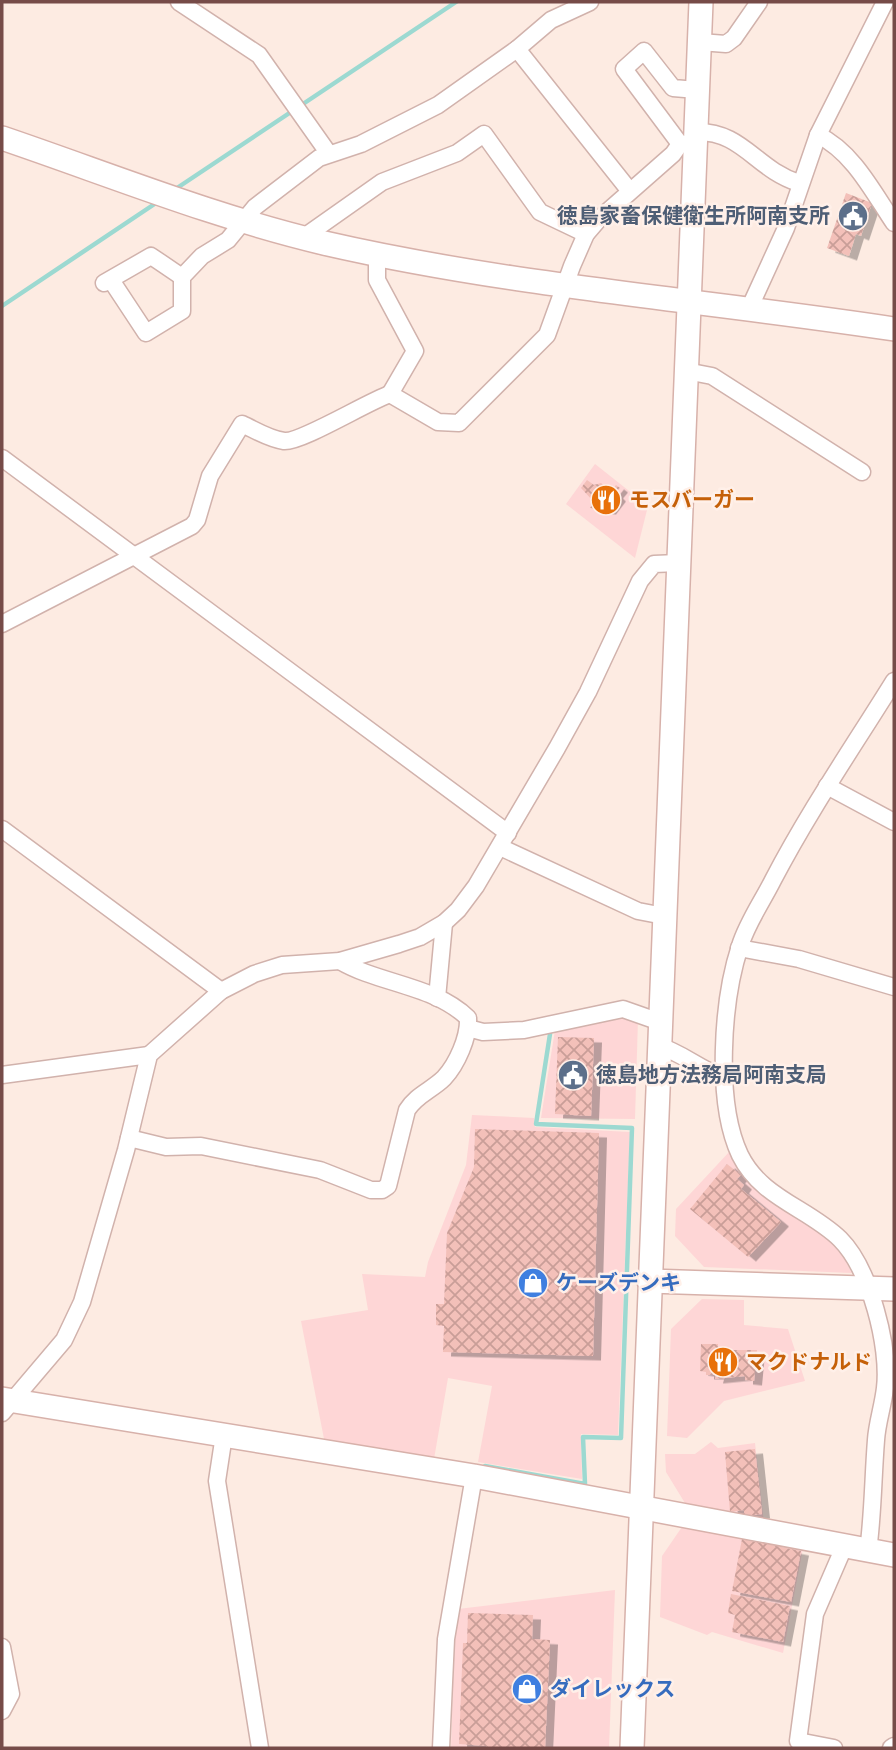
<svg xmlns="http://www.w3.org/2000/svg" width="896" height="1750" font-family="Figtree,'Noto Sans JP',sans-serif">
<defs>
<pattern id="building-cross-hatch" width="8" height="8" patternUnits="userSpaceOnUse" patternTransform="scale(1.75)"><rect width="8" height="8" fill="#f3c0b9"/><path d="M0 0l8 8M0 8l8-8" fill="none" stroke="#c99e98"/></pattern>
<filter id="shadow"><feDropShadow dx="8" dy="4.5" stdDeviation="0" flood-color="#0004"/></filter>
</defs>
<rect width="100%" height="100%" fill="#fdebe2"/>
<!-- commercial -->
<g fill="#fed6d6">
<path d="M595,464L648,506L635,558L566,504Z"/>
<path d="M623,1015L638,1019L635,1119L541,1118L555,1030Z"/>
<path d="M472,1115L534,1118L535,1127L630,1132L618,1435L581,1434L582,1479L478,1462L492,1386L448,1378L434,1459L325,1444L301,1321L368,1310L362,1274L425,1277L428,1262L466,1165Z"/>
<path d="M730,1151L763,1196L822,1231L836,1243L852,1273L704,1267L675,1236L676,1209Z"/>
<path d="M702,1299L744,1300V1325L788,1329L805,1381L724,1401L687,1438L667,1436L671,1329Z"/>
<path d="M711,1442L718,1448L755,1443L764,1523L688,1508L666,1472L665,1454H695Z"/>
<path d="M684,1524L803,1548L783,1653L712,1632L707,1635L660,1617L662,1556Z"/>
<path d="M615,1590L609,1748H451L454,1648L458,1609Z"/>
</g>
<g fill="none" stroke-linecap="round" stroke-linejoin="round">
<!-- stream -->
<g stroke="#9cd9d1" stroke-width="4.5">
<path d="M174,190L456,2"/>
<path d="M2,306L159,201"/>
<path d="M485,1466L585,1484L583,1437L621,1438L632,1128L536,1124L550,1034"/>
</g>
</g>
<!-- building -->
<g fill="url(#building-cross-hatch)" filter="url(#shadow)">
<path d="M846,193L872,203L861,236L856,234L849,256L827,248Z"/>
<path d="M587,480L594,485L601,483L611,491L616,485L620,488L615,494L618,497L608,510L590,508L594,502L581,488Z"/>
<path d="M558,1037L594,1038L591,1116L555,1114Z"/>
<path d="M475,1129L599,1133L593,1356L443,1352L444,1326L436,1325V1304H444L447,1233L474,1167Z"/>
<path d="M727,1164L741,1175L737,1179L744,1185L741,1189L781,1222L748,1257L690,1209Z"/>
<path d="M701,1344H718V1350H757L754,1381L745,1380V1376L715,1379L716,1375H706V1372L700,1371Z"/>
<path d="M755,1449L762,1514L744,1516V1510L730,1512L725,1452Z"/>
<path d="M742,1539L801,1551L791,1602L732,1591Z"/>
<path d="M731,1594L790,1606L783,1642L732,1632L735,1615L728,1613Z"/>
<path d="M468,1613L533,1615L532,1639L550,1640L545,1748H486L487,1746L459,1744L463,1643H467Z"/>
</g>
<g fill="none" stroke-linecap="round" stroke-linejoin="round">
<!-- street casing -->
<g stroke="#d1b2ac" stroke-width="19">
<g id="street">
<path d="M179,2L259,55L329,154"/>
<path d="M700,42L726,44L734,38L759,2"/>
<path d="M517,49L629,190"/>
<path d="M696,132C743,131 755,169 799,183"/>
<path d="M818,135C853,152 873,192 894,223"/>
<path d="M689,144H680L624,69L644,51L673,88L697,90"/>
<path d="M304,237L382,182L457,153L484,134L540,212L586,234"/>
<path d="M377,254V280L415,351L390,394"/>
<path d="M111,280L146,333L182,311V277L202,256L228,240L255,207L319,158L361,144L438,105L517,49L551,20L590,2"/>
<path d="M104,283L151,256L182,277"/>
<path d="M749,309L786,228L818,135L885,2"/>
<path d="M686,371L712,376L862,472"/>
<path d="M2,458L508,833"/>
<path d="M2,624L192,526L197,520L210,476L242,424C255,430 269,439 284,441C300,443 367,402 390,394L438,422L459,423L547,335L572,266L586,234L598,220L673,154L680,144"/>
<path d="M827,786L894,822"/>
<path d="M2,829L221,991"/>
<path d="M500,847L638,911L664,916"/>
<path d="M739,948L799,959L894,987"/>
<path d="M437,998L444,923"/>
<path d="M468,1028L483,1032L524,1030L623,1009L660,1022"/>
<path d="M659,1046C683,1053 700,1070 723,1077"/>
<path d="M2,1075L149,1055"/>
<path d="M129,1138L166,1147L201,1146L320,1170L371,1190H382L388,1186L407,1110C416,1095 432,1090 444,1078C457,1064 469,1037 468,1018C434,985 379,984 340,961"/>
<path d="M2,1413L64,1340L82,1302L126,1150L149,1055L221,991L254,974L282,965L340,961L399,944L420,937L444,923L458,910L476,886L557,748L588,692L640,581L654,564L678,563"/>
<path d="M224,1435L217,1481L260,1748"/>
<path d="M868,1551C873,1515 873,1478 876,1440C877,1423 883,1406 885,1388C890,1347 870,1269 840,1239C808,1208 761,1198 740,1155C715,1102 722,1001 740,946C747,923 762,902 773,880C809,811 853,747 894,681"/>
<path d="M2,1647L11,1694L2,1711"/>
<path d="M441,1748L446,1639L474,1476"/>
<path d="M834,1748L798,1741L815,1614L844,1547"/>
<path d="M891,1748L894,1746"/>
</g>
</g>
<!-- secondary casing -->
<g stroke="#d7b1aa" stroke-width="26">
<g id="secondary">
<path d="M2,138C108,174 214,217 324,243C511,286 704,300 894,329"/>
<path d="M649,1281L894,1289"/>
<path d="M2,1399L474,1476L894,1555"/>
<path d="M632,1748L701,2"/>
</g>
</g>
<!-- street -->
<use href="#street" stroke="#fff" stroke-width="16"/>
<!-- secondary -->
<use href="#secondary" stroke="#fff" stroke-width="23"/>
</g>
<!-- icons -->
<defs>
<g id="civic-disc" transform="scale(1.575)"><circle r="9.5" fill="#5c6f8a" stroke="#fff0e9"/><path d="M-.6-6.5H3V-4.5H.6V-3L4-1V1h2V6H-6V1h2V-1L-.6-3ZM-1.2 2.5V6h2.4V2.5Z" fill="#fff"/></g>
<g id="restaurant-disc" transform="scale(1.575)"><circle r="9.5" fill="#e8710a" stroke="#fff0e9"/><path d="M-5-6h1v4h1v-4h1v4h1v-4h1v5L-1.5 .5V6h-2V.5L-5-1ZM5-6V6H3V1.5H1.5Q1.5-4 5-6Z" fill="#fff"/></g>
<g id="shop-disc" transform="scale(1.575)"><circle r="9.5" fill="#3f7fe0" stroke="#fff0e9"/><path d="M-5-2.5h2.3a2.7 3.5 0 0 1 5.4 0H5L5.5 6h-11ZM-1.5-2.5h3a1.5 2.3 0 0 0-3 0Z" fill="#fff"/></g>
</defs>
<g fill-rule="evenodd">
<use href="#civic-disc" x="853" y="216"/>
<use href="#restaurant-disc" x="606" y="500"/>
<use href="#civic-disc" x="573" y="1075"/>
<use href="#shop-disc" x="533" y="1283"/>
<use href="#restaurant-disc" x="723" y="1362"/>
<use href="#shop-disc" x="527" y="1689"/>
</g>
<g text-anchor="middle" stroke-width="5" stroke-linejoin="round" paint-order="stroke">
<!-- service labels -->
<g font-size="21" font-weight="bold" fill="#4e5e75" stroke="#fff0e9" text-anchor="end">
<text x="830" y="223">徳島家畜保健衛生所阿南支所</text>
<text x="596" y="1082" text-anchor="start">徳島地方法務局阿南支局</text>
</g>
<!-- food labels -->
<g font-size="21" font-weight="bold" fill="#c56008" stroke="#fff0e9" text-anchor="start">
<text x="629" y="507">モスバーガー</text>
<text x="746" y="1369">マクドナルド</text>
</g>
<!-- shop labels -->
<g font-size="21" font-weight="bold" fill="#366cbe" stroke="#fff0e9" text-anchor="start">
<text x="556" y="1290">ケーズデンキ</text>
<text x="550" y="1696">ダイレックス</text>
</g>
</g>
<!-- border -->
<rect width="896" height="1750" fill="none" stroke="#764b48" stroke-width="7"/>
</svg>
